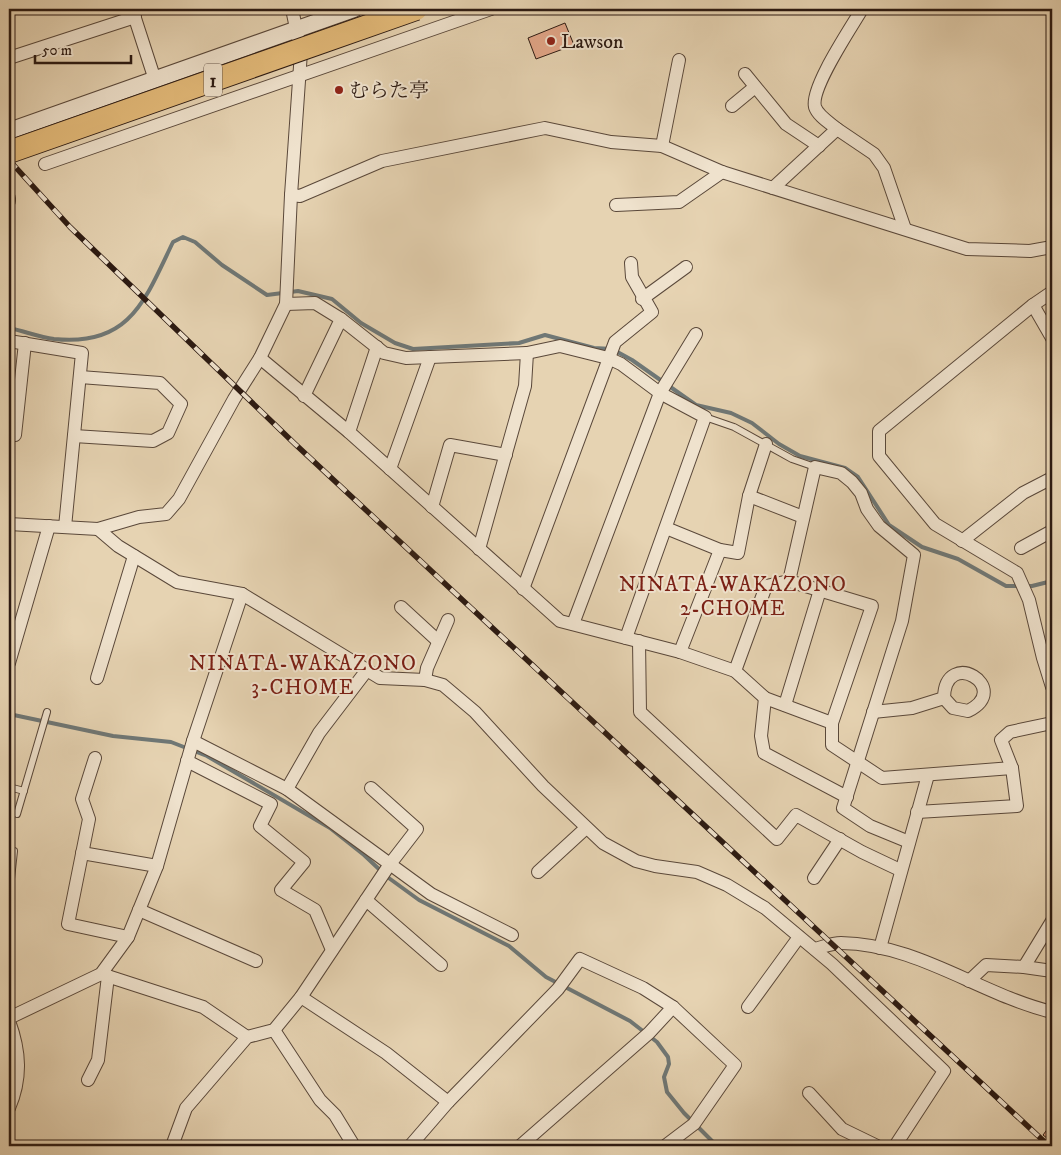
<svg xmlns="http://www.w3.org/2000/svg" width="1061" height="1155" font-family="'IM FELL DW Pica','Noto Serif JP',serif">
<rect width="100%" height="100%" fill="#e6d3b2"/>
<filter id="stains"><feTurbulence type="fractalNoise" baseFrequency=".004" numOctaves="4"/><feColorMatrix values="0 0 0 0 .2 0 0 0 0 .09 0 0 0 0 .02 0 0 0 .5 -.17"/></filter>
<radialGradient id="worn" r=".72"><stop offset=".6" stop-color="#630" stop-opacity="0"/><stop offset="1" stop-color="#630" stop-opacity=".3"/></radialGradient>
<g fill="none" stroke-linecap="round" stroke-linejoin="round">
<!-- stream -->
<g stroke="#6f7775" stroke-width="4">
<path d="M9,328C24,331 39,337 54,339C130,347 145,300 173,242L183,237L195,242L222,265L267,295L298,291L332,299L361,323L395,343L413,349L519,343L545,335L594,348L612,349L632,360L696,405L731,413L752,423L779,444L800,456L845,468L858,477L889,525L922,547L958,559L1006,586H1032L1052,581"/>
<path d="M9,714L113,736L171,742L207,756L330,828L364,855L381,871"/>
<path d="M386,876L419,900L509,946L546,977L630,1021L657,1042L668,1057L669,1064L664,1077L667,1092L684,1113L717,1146"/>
</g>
</g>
<!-- building -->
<g fill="#e3a789" stroke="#2c1a12">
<path d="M565,23L574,45L536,59L528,38Z"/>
<path d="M1052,1123V1142L1043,1135Z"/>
</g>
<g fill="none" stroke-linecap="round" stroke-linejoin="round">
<!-- service casing -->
<g stroke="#5a483a" stroke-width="8">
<g id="service">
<path d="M705,417L734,427L792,459L815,467"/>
<path d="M9,787L24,791"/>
<path d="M17,814L47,712"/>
<path d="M9,897L14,851"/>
</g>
</g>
<!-- minor casing -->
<g stroke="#5a483a" stroke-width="14">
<g id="minor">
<path d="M132,9L155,80"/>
<path d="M9,58L135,17"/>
<path d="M745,74L786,124L819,146"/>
<path d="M732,106L755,87"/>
<path d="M837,129L874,154L884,168L905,229"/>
<path d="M662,146L679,60"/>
<path d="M45,164L491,9"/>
<path d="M773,188L837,129C830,123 818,116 815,107C810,88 851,28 862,9"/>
<path d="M291,195L300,196L382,161L545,128L611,142L662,146L722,172L967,249L1030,251L1052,247"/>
<path d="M9,198V201"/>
<path d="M616,205L679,202L722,172"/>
<path d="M1052,292L1033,305L879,431V456L935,524L1017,573L1029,600L1043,658L1052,687"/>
<path d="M642,299L686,267"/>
<path d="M286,304L315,303L341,319L384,353L406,358L527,353L560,346L608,358L621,364L660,393L705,417L626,638"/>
<path d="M1033,305L1052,338"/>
<path d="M9,341L82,353L65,527"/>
<path d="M260,358L349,432L560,621L680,652L735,671L765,698L832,723V745L882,778L1012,768L1001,740L1010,732L1052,723"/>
<path d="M304,396L341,319"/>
<path d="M349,432L377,347"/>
<path d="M15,435L25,343"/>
<path d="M74,436L153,441L168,433L181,404L160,383L80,377"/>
<path d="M390,469L430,357"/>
<path d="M749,496L803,517"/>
<path d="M432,507L450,445L506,455"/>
<path d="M9,524L98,529L139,517L166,514L179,499L234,399L260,358L286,304L291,195L301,52L292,9"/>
<path d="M666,528L720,550L738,553L749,496L766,444"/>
<path d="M98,529L118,546L177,582L242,594L380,678L425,680L443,685L475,712L543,786L603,843L636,861L655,866L697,872L727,885L765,908L832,964L944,1071L895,1146"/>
<path d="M962,541L1023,493L1052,478"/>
<path d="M1021,548L1052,531"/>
<path d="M479,549L525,386L527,353"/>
<path d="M789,581L872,606L832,723"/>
<path d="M523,589L615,342L652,312L632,277L631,263"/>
<path d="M401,607L438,641"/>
<path d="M573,624L660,393L696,334"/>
<path d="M639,641L640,712L777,839L796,815L862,852L900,870"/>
<path d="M680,652L720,550"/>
<path d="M9,663L49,526"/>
<path d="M735,671L766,586L789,581L815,467L841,473L852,482L861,493L867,509L879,526L914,555L902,621L843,808L870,826L909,842"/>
<path d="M97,678L134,556"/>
<path d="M425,680L427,668L448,620"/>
<path d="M765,698L761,736L764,753L847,797"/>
<path d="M785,705L820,590"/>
<path d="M873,712L912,708L944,698C945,646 1014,688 968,711L953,708L944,698"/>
<path d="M193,741L287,789L431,894L512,935"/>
<path d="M95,758L82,799L89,819L68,924L128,937"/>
<path d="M187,761L271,804L260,826L304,862L281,890L315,910L332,950"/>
<path d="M287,789L319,733L367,670"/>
<path d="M917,812L1017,806L1012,768"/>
<path d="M82,853L157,866"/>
<path d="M538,872L586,828"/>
<path d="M814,878L840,839"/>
<path d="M366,900L441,965"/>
<path d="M139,910L256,961"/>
<path d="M880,948L928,775"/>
<path d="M815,949C823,947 832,943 841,943C918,944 979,994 1052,1012"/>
<path d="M1024,967L1052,971"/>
<path d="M101,974L203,1007L247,1037"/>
<path d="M969,981L986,965L1024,967L1052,921"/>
<path d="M301,997L386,1053L448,1102"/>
<path d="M748,1007L799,937"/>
<path d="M9,1018L101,974L128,937L157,866L193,741L242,594"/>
<path d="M9,1021C20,1051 22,1078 9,1108"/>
<path d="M274,1030L320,1100L335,1115L354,1146"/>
<path d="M88,1080L98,1060L108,976"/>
<path d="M809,1093L842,1129L877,1146"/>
<path d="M172,1146L186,1108L247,1037L274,1030L301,997L390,864L417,829L371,788"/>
<path d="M410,1146L448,1102L558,989L580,959L643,988L673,1007L735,1065L694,1124L665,1146"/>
<path d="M520,1146L649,1033L673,1007"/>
</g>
</g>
<!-- tertiary casing -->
<g stroke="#5a483a" stroke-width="18">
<path id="tertiary" d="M9,131L354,9"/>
</g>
<!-- service -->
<use href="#service" stroke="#efe2cd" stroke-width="6"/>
<!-- minor -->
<use href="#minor" stroke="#efe2cd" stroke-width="12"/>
<!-- tertiary -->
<use href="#tertiary" stroke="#efe2cd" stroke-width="16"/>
<!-- rail casing -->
<g stroke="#2c1a12" stroke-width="5.5">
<path id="rail" d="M9,160L70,227L295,444L1049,1146"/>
</g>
<!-- rail -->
<use href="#rail" stroke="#efe2cd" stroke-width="4" stroke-dasharray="11" stroke-linecap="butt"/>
<!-- motorway-bridge casing -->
<g stroke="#2c1a12" stroke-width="24" stroke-linecap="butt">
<path id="motorway-bridge" d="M9,152L416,9"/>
</g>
<!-- motorway-bridge -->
<use href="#motorway-bridge" stroke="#e3ba79" stroke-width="22"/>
</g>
<!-- markers -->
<g fill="#8f2418" stroke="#efe2cd" stroke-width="2">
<circle cx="551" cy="41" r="5"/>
<circle cx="339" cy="90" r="5"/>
</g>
<g text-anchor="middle" stroke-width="4" stroke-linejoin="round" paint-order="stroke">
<!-- shield labels -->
<rect fill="#efe2cd" stroke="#66564a" stroke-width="1" x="204" y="63.5" width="18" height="33" rx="4"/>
<g font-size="19" font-weight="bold" fill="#2c1a12">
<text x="213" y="87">1</text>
</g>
<!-- poi labels -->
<g font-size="20" fill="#2c1a12" stroke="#efe2cd" text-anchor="start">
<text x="561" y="48">Lawson</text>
<text x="349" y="97">むらた亭</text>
</g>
<!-- neighbourhood labels -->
<g font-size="21" letter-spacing="1" fill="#7a1f14" stroke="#efe2cd">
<text x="733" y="591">NINATA-WAKAZONO<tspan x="733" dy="24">2-CHOME</tspan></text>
<text x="303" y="670">NINATA-WAKAZONO<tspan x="303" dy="24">3-CHOME</tspan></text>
</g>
</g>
<!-- margin -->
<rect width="1061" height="1155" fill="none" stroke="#e6d3b2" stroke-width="30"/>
<rect x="10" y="10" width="1041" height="1135" fill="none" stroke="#2c1a12" stroke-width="2.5"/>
<rect x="15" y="15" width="1031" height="1125" fill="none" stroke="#2c1a12"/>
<!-- scale -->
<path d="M35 55v8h96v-8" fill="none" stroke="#2c1a12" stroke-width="2.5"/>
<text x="42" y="55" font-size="15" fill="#2c1a12" stroke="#efe2cd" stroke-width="4" paint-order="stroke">50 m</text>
<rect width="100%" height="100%" filter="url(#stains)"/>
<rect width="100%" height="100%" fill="url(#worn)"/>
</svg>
